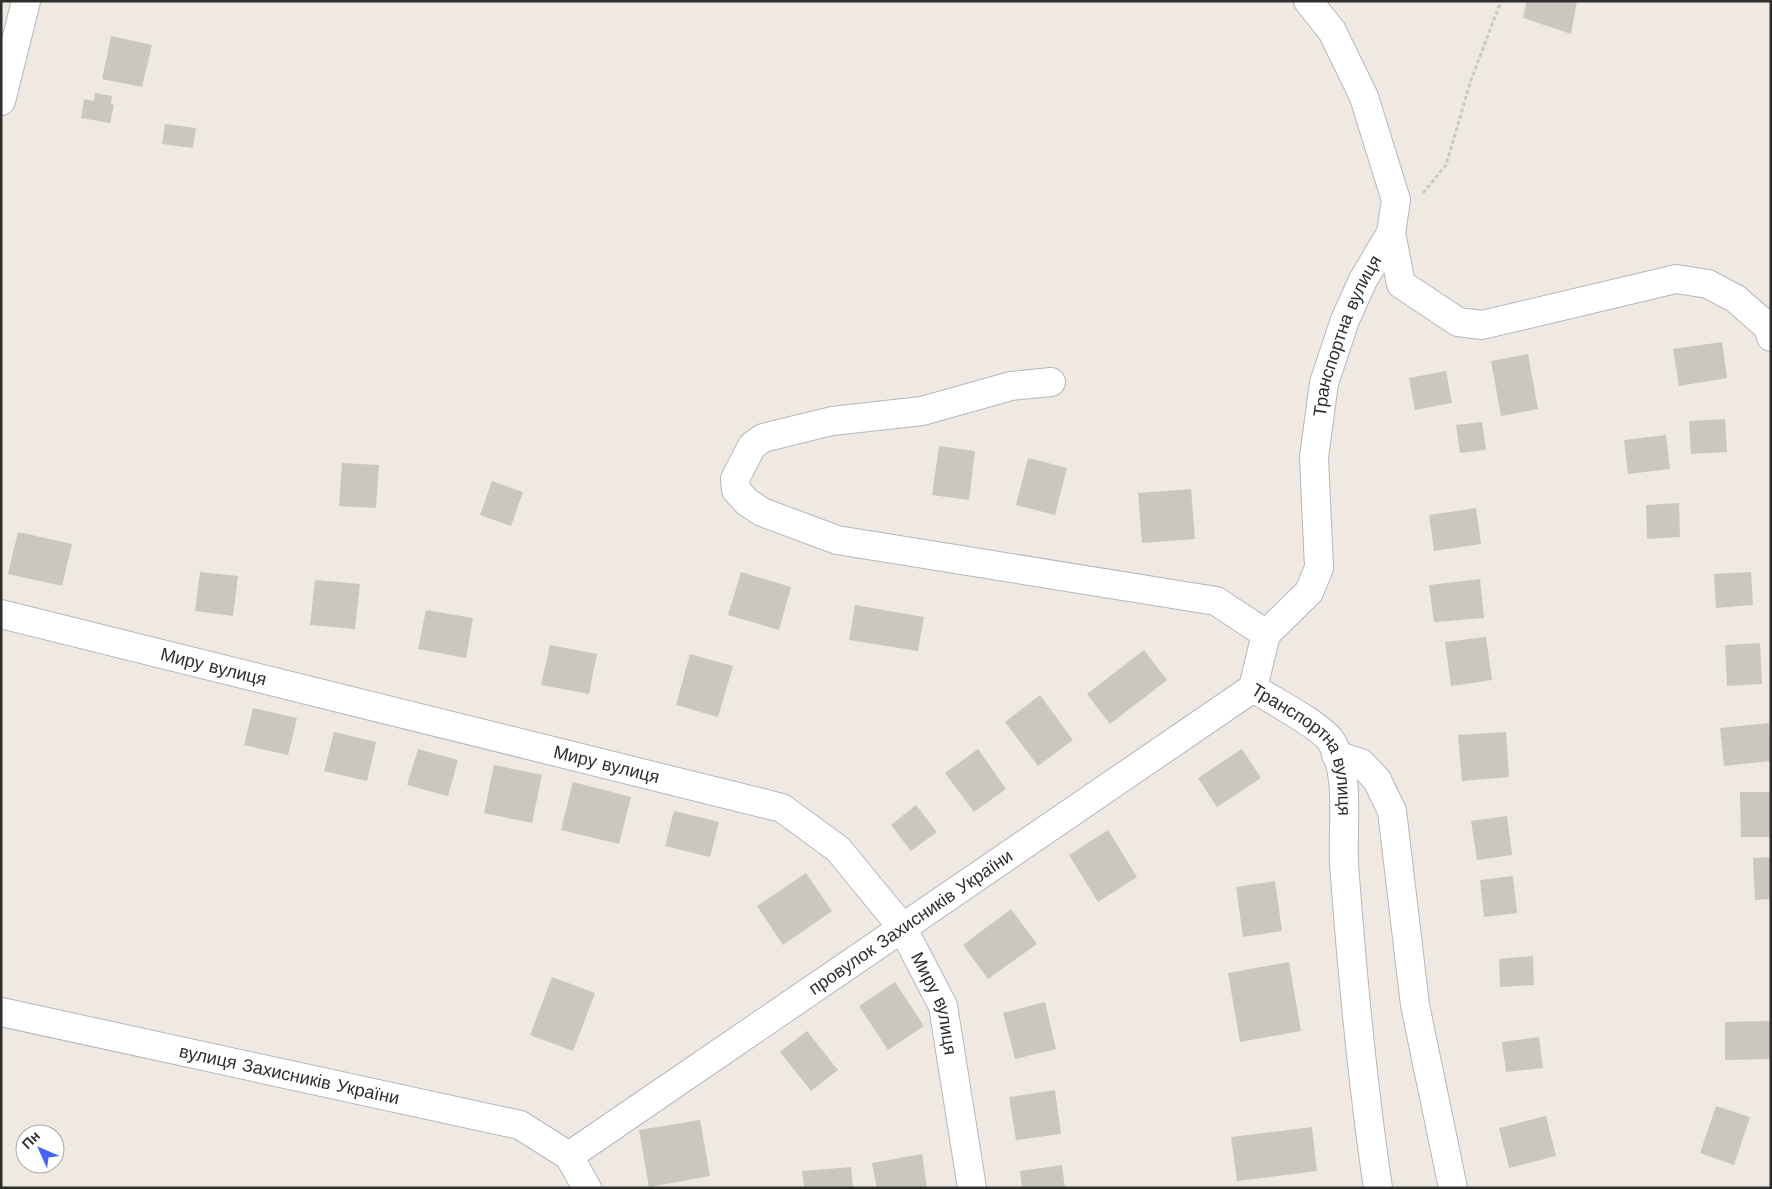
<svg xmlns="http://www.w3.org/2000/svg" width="1772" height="1189" font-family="'Work Sans',sans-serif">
<rect width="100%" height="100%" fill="#efe9e1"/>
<!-- building -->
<g fill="#cbc7bf">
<path d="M1527,1H1577L1571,34L1523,18Z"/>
<path d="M111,36L152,45L142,87L102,79Z"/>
<path d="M95,93L112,96L111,104L114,105L110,123L81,118L84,99L94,101Z"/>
<path d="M165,124L196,128L193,148L162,144Z"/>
<path d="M1722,342L1727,378L1679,386L1673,349Z"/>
<path d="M1528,354L1538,409L1501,416L1491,361Z"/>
<path d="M1446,371L1452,403L1415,410L1409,378Z"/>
<path d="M1725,419L1727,452L1691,454L1689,421Z"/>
<path d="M1482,422L1486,450L1460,453L1456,425Z"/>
<path d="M1666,435L1670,469L1628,474L1624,440Z"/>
<path d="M939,446L975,451L969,500L932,495Z"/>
<path d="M1028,458L1067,468L1055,515L1016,505Z"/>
<path d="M342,463L379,465L376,508L339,506Z"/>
<path d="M492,481L523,492L511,526L480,515Z"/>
<path d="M1191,489L1195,539L1142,543L1138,493Z"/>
<path d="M1679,503L1680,537L1647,539L1646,505Z"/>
<path d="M1476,508L1481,544L1434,551L1429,515Z"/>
<path d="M18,532L72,544L62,586L8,574Z"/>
<path d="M200,572L238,576L233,616L195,611Z"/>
<path d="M741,572L791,587L779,630L728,615Z"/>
<path d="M1751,572L1753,605L1716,608L1714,574Z"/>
<path d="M1480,579L1484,618L1434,622L1429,585Z"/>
<path d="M315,580L360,584L355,629L310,625Z"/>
<path d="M855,605L924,617L918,651L849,640Z"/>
<path d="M426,610L473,618L466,658L418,649Z"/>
<path d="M1486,637L1492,680L1451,686L1445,642Z"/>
<path d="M1760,643L1762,684L1727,686L1725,645Z"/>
<path d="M550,645L597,654L589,694L541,685Z"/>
<path d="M1144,650L1167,680L1110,724L1087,694Z"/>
<path d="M690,654L733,666L718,717L676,705Z"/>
<path d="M1040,695L1073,740L1038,766L1005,722Z"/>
<path d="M253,708L297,718L288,755L244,745Z"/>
<path d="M1769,723L1771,761L1724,766L1720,728Z"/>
<path d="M334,732L376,742L367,781L324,771Z"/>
<path d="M1506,732L1509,777L1462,781L1458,735Z"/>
<path d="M418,749L458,760L448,796L407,785Z"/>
<path d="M978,749L1006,789L974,812L945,773Z"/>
<path d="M1242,749L1261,778L1217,807L1198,778Z"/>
<path d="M494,765L542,775L532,823L484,813Z"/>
<path d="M573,782L631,797L619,844L561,830Z"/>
<path d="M1740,792H1771V837H1741Z"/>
<path d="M916,805L937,832L911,851L891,825Z"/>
<path d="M674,811L719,822L710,857L665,846Z"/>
<path d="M1507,816L1512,855L1477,860L1471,821Z"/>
<path d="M1108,830L1137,877L1098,902L1069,855Z"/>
<path d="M1771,857V899L1755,900L1753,858Z"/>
<path d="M806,873L832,911L783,945L757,906Z"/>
<path d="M1513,876L1517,913L1484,917L1480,880Z"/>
<path d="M1275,881L1282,931L1243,937L1236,887Z"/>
<path d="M1011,909L1037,944L988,979L963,945Z"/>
<path d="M1533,956L1534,985L1500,987L1499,959Z"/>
<path d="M1289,962L1301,1031L1240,1042L1228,973Z"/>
<path d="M552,977L595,993L573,1051L530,1035Z"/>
<path d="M895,982L924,1026L888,1050L859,1006Z"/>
<path d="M1045,1002L1056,1049L1015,1059L1003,1013Z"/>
<path d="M1771,1021V1059L1725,1060V1022Z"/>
<path d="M807,1031L838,1070L811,1091L780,1052Z"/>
<path d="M1539,1037L1543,1068L1506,1072L1502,1042Z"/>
<path d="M1055,1090L1061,1134L1016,1140L1009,1097Z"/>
<path d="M1716,1106L1750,1117L1734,1165L1700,1153Z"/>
<path d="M1546,1116L1556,1156L1509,1168L1499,1128Z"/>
<path d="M700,1120L710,1176L649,1187L639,1130Z"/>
<path d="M1312,1127L1317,1171L1237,1181L1231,1137Z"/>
<path d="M922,1154L927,1188H877L872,1163Z"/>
<path d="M1062,1165L1065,1188H1022L1020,1171Z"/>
<path d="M851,1167L853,1188H804L802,1171Z"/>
</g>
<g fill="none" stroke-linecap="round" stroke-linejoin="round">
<!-- minor casing -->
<g stroke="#b4b7c1" stroke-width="30">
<g id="minor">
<path d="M1308,1L1332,31L1364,97L1396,200L1391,233L1401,284L1458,322L1482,325L1676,279L1708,284L1736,299L1768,327L1771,337"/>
<path d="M1,101L26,1"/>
<path d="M1051,382L1011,386L922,411L832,421L763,438L752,446L735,479L736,490L747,502L762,512L837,540L1216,601L1266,634"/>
<path id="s1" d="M1,614L782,808L838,849L902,927L943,1006L972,1188"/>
<path id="s2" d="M1253,688C1270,699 1320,725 1331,741C1351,773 1342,827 1344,864C1352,972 1362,1081 1378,1188"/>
<path id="s3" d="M1253,688L1266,634L1309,592L1319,568L1314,457L1324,383L1345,320L1363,280L1391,233"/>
<path d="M1336,755L1361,763L1377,780L1392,811L1415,1005L1453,1188"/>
<path id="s4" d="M1,1012L520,1125L569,1156L587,1188"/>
<path id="s5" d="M569,1156L1253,688"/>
</g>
</g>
<!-- path -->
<path stroke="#c9c9c9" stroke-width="3" stroke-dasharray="4 2.5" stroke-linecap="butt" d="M1423,193L1446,165L1471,80L1501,1"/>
<!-- minor -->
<use href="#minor" stroke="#fff" stroke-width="28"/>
</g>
<g text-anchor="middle" stroke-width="4" stroke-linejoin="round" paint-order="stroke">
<!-- street labels -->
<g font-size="18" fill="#2e2e2e" stroke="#fff">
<text dy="6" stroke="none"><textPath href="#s3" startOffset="379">Транспортна вулиця</textPath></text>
<text dy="6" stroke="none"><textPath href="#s1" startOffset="219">Миру вулиця</textPath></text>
<text dy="6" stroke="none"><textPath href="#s2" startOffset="86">Транспортна вулиця</textPath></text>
<text dy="6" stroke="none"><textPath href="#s1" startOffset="624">Миру вулиця</textPath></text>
<text dy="6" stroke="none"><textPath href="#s5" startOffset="414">провулок Захисників України</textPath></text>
<text dy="6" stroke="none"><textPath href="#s1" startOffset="1059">Миру вулиця</textPath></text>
<text dy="6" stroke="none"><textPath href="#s4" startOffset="295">вулиця Захисників України</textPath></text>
</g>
</g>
<!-- border -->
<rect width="1772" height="1189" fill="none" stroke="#2e2e2e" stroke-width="5"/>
<!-- north arrow -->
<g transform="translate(40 1149) rotate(315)"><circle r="24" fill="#ffffff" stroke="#ababab"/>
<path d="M0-4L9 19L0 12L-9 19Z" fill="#4264fb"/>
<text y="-8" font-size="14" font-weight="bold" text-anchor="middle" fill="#2e2e2e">Пн</text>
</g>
</svg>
